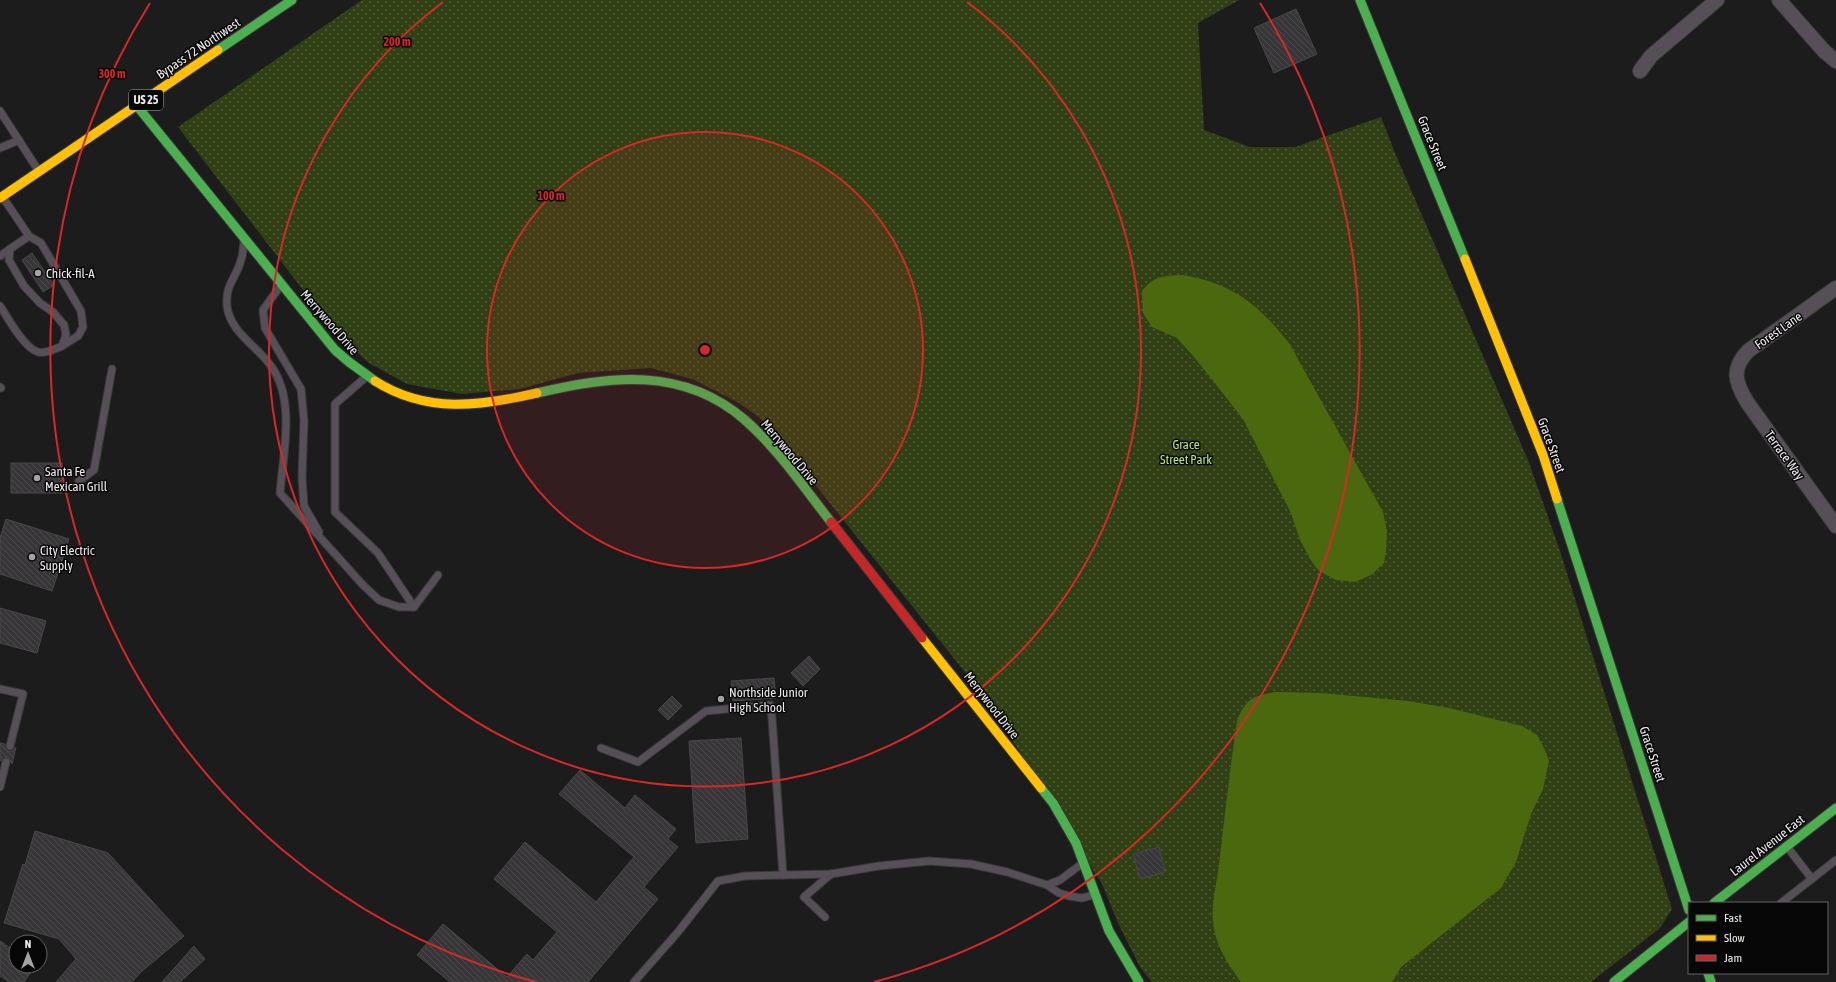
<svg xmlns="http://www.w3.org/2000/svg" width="1836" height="982" font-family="'Asap Condensed',sans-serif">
<defs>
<pattern id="grass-dots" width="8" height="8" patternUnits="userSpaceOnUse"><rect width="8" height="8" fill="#314014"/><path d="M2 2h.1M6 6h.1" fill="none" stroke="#4f5c36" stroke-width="1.8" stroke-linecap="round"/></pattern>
<pattern id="building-back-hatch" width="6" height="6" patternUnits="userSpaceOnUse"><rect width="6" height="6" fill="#383638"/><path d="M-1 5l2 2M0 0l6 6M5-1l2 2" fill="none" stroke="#4b4a4b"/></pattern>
</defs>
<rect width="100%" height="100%" fill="#1d1c1d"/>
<!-- grass -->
<path fill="url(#grass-dots)" d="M362,0H1239L1198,23L1204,130L1250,147H1295L1381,117L1395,153L1528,460L1560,551L1672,909L1660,928L1591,982H1152L1140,967L1118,923L1102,884L988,701L773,432L760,418L739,403L692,379L651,368L578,373L520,389L462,394L407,384L369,363L336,333L178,127Z"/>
<!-- water -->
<g fill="#4c680e">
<path d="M1182,275C1232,283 1258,304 1289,343L1383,512L1387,532L1386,550L1384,563L1371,575L1355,582L1336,580L1319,571L1312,562L1300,540L1291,513L1243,419L1195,358L1177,338L1152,327L1143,313L1142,291C1154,276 1163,276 1182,275Z"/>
<path d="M1276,692L1321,693L1408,701L1449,708L1522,726L1537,735L1544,748L1549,761L1543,789L1531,814L1516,862L1501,888L1401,967L1392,982H1241C1228,964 1215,945 1213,921C1211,902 1217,883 1219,864C1225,816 1230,768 1237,721C1246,698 1253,696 1276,692Z"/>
</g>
<!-- building -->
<g fill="url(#building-back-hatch)" stroke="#494849">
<path d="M1296,9L1317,54L1274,73L1254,28Z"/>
<path d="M32,253L54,285L43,292L22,260Z"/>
<rect x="11" y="463" width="51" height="30"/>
<path d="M6,519L69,539L52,591L0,574V538Z"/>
<path d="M0,608L46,621L37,653L0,643Z"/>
<path d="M809,656L820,669L803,686L791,673Z"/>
<path d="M774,678L776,698L733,701L731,681Z"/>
<path d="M672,696L682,706L668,720L658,710Z"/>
<path d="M741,738L748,839L696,843L689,741Z"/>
<path d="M0,743L5,744V748L8,751H12L16,747L12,764L8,757L0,761Z"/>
<path d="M580,770L625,808L635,795L676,829L668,839L678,847L644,887L658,899L588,982H450L417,955L443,924L507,977L527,954L533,960L557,932L494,879L525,842L596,902L634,857L559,794Z"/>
<path d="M35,831L108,853L184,936L141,972L132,982H56L76,959L59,939L4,923L23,864L25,865Z"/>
<path d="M1159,847L1165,872L1140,879L1133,854Z"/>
<path d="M0,941L16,952V966H35L24,982H10L0,976Z"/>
<path d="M194,946L205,959L180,982H162Z"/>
</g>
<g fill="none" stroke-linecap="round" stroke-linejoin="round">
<!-- lane casing -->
<g stroke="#3a393a" stroke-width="9">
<g id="lane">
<path d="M0,111L38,170"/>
<path d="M0,148L19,140"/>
<path d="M29,236L41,243L81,311L83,327L78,336L62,346"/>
<path d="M244,242C243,248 243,255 241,260C236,279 225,284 227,306C230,332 257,346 271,366C296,400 283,454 280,493L363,585L379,600L399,607H414L438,575"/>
<path d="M0,256L10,249"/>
<path d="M281,285L263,310L265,328L301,389L304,420L302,478L304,506L319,532"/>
<path d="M0,306C8,318 24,348 38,352C45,354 55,349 62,346L66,335L64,325L53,312L40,303L24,286L9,260L10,249L29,236L4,199"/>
<path d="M366,377L335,404V512L378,553L414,607"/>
<path d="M0,387L1,388"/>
<path d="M79,481L94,470L112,369"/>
<path d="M0,689L23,694L10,746"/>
<path d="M601,748L638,762L706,711L770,705L772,718L783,875"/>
<path d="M0,787L6,762"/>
<path d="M1788,848L1812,879"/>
<path d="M1047,885L1060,880L1083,863"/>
<path d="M1781,903L1836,860"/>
<path d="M825,917L804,897L831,874"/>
<path d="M634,982L678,932L718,881L745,876L831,874L879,866L929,861L971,864L1007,872L1047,885L1059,893L1069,896L1082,898L1094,895"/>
</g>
</g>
<!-- street casing -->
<g stroke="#3a393a" stroke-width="16">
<g id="street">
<path d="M1779,0L1824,51L1836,61"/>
<path d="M1640,71L1651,56L1717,0"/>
<path d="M1836,288L1748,351C1731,369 1735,382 1747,402L1836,526"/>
</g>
</g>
<!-- fast casing -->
<g stroke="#3a393a" stroke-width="11">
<g id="fast">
<path d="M1360,0L1465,259"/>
<path d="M218,50L292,0"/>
<path d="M137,106L335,350L349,362L375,381"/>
<path d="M537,393C610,376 683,366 745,420C778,449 804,488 831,522"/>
<path d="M1557,499L1689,910"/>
<path d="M1041,788L1053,803L1076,843L1109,931L1139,982"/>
<path d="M1714,903L1836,808"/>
<path d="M1708,973L1711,982"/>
<path d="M1614,982L1689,922"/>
</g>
</g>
<!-- slow casing -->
<g stroke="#3a393a" stroke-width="11">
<g id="slow">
<path d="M0,198L218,50"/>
<path d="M1465,259L1543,455L1557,499"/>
<path d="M375,381C427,414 481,406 537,393"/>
<path d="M922,638L1041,788"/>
</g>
</g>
<!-- jam casing -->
<g stroke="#3a393a" stroke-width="11">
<path id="jam" d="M831,522L922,638"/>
</g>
<!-- lane -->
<use href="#lane" stroke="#574f57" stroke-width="7"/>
<!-- street -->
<use href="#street" stroke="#574f57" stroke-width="14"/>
<!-- fast -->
<use href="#fast" stroke="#4caf50" stroke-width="9"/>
<!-- slow -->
<use href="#slow" stroke="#ffc107" stroke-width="9"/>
<!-- jam -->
<use href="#jam" stroke="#c62828" stroke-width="9"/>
</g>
<!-- distance rings -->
<circle cx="705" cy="350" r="218" fill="#d62828" fill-opacity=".12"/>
<g fill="none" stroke="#d62828" stroke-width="2">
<circle cx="705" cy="350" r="218"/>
<path d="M967 2A436 436 0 1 1 443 2"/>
<path d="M536 982A654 654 0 0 1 150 3M1260 3A654 654 0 0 1 874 982"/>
</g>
<!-- markers -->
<g fill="#a4a3a4" stroke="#080708" stroke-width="1.5">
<circle cx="38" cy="273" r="4"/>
<circle cx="37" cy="478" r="4"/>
<circle cx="32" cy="557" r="4"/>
<circle cx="721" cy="699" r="4"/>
</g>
<g text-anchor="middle" stroke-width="3" stroke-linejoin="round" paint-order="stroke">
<!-- shield labels -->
<rect fill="#080708" stroke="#a8a7a8" stroke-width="1" x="129" y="90" width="34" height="20" rx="3"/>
<g font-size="12" font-weight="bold" fill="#edebed">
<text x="146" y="104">US 25</text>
</g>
<!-- street labels -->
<g font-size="13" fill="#edebed" stroke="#080708">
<text transform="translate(198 48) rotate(-34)" y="5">Bypass 72 Northwest</text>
<text transform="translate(1433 143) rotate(68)" y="5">Grace Street</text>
<text transform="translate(330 322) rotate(49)" y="5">Merrywood Drive</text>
<text transform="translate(1778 330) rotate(-35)" y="5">Forest Lane</text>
<text transform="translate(1552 445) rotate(70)" y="5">Grace Street</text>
<text transform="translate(790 452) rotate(50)" y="5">Merrywood Drive</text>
<text transform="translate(1785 455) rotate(54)" y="5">Terrace Way</text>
<text transform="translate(992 705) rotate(52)" y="5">Merrywood Drive</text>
<text transform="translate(1653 754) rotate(72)" y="5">Grace Street</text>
<text transform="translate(1767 845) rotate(-38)" y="5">Laurel Avenue East</text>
</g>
<!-- poi labels -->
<g font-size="13" fill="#edebed" stroke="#080708" text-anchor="start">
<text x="46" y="278">Chick-fil-A</text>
<text x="45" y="476">Santa Fe<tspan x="45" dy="15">Mexican Grill</tspan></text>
<text x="40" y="555">City Electric<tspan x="40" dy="15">Supply</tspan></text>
<text x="729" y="697">Northside Junior<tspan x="729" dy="15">High School</tspan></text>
</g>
<!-- park labels -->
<g font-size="13" fill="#b8e771" stroke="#080708">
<text x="1186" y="449">Grace<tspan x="1186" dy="15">Street Park</tspan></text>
</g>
</g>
<circle cx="705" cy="350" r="6" fill="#d62828" stroke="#080708" stroke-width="2"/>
<g font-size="12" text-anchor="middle" font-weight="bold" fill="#d62828" stroke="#080708" stroke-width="3" stroke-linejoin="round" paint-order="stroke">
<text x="397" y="46">200 m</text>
<text x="112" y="78">300 m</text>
<text x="551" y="200">100 m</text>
</g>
<!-- legend -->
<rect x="1688" y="902" width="140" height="72" fill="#080708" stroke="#646264"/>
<rect x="1696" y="915" width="20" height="6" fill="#4caf50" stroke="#646264"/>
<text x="1724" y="922" font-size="12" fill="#edebed">Fast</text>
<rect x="1696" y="935" width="20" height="6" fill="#ffc107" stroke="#646264"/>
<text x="1724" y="942" font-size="12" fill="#edebed">Slow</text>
<rect x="1696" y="955" width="20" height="6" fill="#c62828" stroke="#646264"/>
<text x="1724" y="962" font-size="12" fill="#edebed">Jam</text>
<!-- north arrow -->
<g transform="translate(28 954)"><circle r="19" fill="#080708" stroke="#646264"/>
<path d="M0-3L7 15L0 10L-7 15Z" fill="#a4a3a4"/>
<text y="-6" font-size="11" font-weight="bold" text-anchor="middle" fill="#edebed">N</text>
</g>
</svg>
